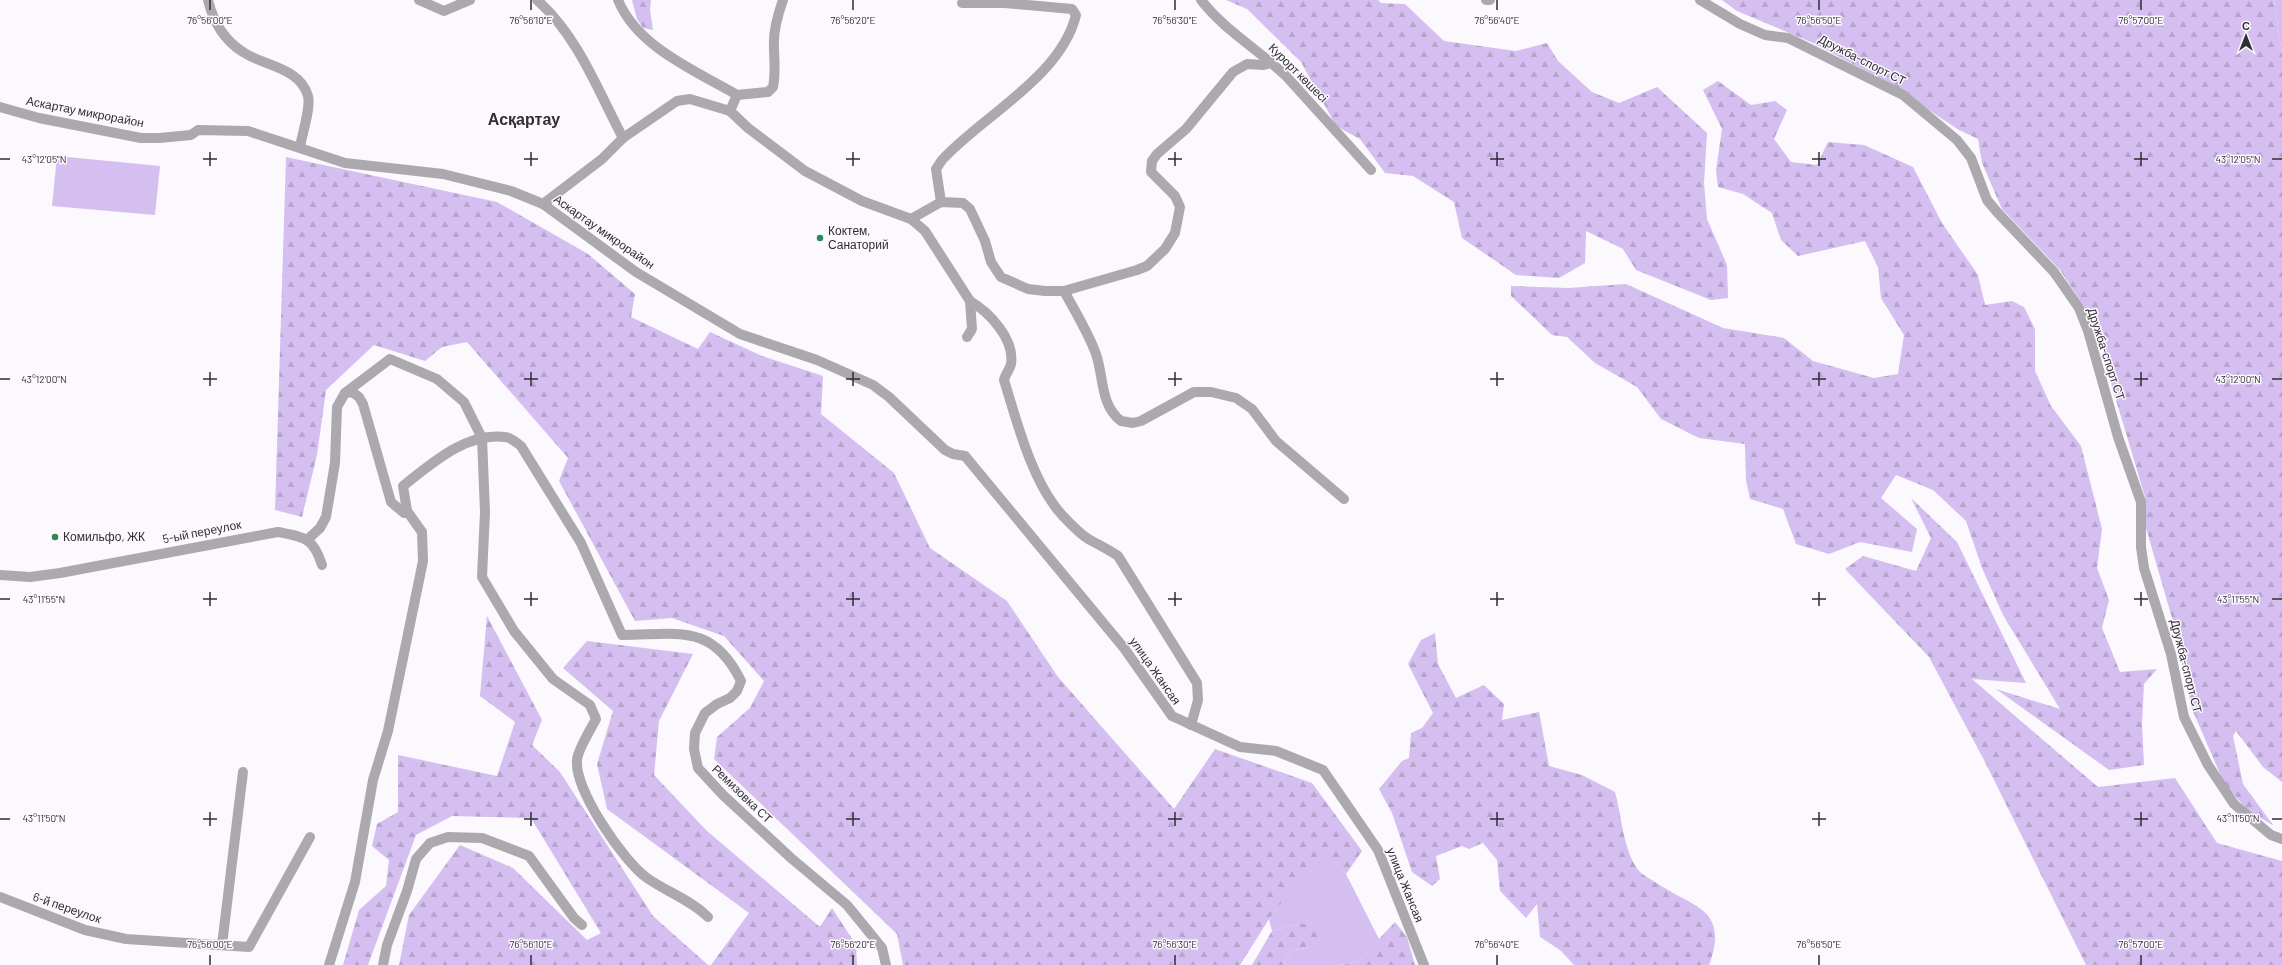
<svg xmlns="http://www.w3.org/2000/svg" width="2282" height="965" font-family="Barlow,sans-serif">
<defs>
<pattern id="forest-firs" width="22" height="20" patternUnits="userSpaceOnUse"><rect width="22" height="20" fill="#d5bef0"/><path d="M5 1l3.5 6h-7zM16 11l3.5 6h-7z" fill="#b7a4ce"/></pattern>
</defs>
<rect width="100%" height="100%" fill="#fbf8fe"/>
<!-- green -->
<g fill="#d5bef0">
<path d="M2274,0H2282V54Z"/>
<path d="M57,156L160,166L155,215L52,206Z"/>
<path d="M1322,849L1346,874L1379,939L1357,962L1339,965H1283L1291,951L1320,945L1317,924H1298L1272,931L1269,919Z"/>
</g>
<!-- forest -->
<g fill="url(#forest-firs)">
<path d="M632,0H651L650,10L653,30L643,28L637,19Z"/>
<path d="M1226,0H1378L1381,3L1405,4L1444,41L1516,51L1547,43L1558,61L1592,92L1619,103L1657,87L1707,133L1704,183L1707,219L1727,265L1728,298L1711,300L1636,270L1623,249L1586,231L1585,263L1559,278L1516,275L1462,238L1454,202L1413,176L1385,173L1360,139L1336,126L1301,62L1247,9Z"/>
<path d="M1722,0H2274L2282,54V782L2263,767L2236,731L2233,736L2243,784L2273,825L2248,811L2224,783L2192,709L2174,625L2146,528L2145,497L2111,383L2098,328L2060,270L2002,209L1982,163L1978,139L1959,130L1885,81L1813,43L1737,11Z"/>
<path d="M1718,81L1751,105L1775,101L1787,110L1774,139L1791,162L1817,165L1828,142L1864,145L1913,167L1942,223L1978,275L1985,305L2012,301L2024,307L2035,329V371L2051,406L2081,446L2102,529L2097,568L2109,600L2102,628L2120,672L2157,669L2144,684L2142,724L2144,765L2109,770L1996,689L2060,709L2003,615L1982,568L1966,521L1933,490L1896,475L1881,498L1917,529L1912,552L1860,542L1829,554L1796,544L1783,509L1750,499L1746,480L1745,444L1699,438L1661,419L1637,387L1595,363L1567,337L1552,335L1511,296V286L1568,288L1626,284L1723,328L1784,338L1813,361L1874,378L1898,374L1904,335L1881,298L1878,267L1865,241L1798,256L1781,240L1772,213L1743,194L1718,187L1716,170L1722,129L1703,90Z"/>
<path d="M286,157L497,202L588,254L635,294L631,317L698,349L710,332L762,356L823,376L821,414L894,473L930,548L1007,601L1058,677L1174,809L1215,749L1312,783L1362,851L1346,874L1322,850L1269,919L1240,965H903L897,934L714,759L717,737L750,708L764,681L724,636L672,618L635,621L559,481L568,458L467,342L442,347L425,361L374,345L326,390L317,455L302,517L275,510Z"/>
<path d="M1911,498L1957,542L2026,683L1972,679L2098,787L2175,778L2217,843L2282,861V965H2086L1984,760L1929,657L1845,569L1863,556L1916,571L1931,538Z"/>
<path d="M487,616L542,720L532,745L560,772L653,916L708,965H399L409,915L460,845L513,868L587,940L601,933L531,818L452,816L416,835L368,965H343L359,910L386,886L389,860L372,846L377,824L398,812V755L497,776L515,722L480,696Z"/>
<path d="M1435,633L1438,664L1456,698L1484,685L1504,704L1502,720L1539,712L1549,766L1582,775L1615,792C1622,816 1623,853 1640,872C1644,876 1651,879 1655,882C1693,908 1730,908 1709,965H1574L1560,950L1540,937L1537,904L1526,918L1500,891L1497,860L1483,843L1469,849L1462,846L1436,856L1440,879L1432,886L1412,872L1392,813L1379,789L1402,761L1409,758L1411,733L1422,728L1433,713L1408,664L1421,640Z"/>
<path d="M587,641L693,654L659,721L654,775L707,831L820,927L832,908L856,945L857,965H711L749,913L607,809L597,764L613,711L563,668Z"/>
<path d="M1395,922L1407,937L1415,965H1339L1357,962Z"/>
<path d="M1298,924H1317L1321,945L1291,951L1283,965H1252L1272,931Z"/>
</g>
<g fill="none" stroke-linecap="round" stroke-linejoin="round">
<!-- minor -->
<g stroke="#aba8ae" stroke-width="10">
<path d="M208,0C213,21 224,40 243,52C263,66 300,67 308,96C311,108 302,134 300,147"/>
<path d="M419,0L444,11L470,0"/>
<path d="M537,0C578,36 598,91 623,138"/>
<path d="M618,0C637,47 696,71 737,95L730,111L748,128L805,171L862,201L911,219L925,231L970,301L972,329L967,337"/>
<path d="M1201,0C1225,31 1258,49 1286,76L1371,170"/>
<path d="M1486,0H1490"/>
<path d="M1700,0L1740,24L1765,35L1788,38L1903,95L1957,140L1971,158L1987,200L1997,212L2054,272L2079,308L2088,331L2118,437L2141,502V547L2144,568L2171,654L2184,717L2208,765L2234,804L2271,835L2282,839"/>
<path d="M737,95L768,92L773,87C776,73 774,60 774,46C773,30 778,14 783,0"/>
<path d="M0,107L39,118L141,138H159L191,135L198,130L248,131L345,163L443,174L511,191L543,204L636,272L740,334L817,360L873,385L889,397L945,450L953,454L965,456L1124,648L1172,716L1240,747L1276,751L1323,770L1378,850L1424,965"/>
<path d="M941,202L936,169L942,160C982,116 1061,77 1076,15L1072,9L1005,3H962"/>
<path d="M543,204L602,159L623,138L677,101L690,99L730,111"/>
<path d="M911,219L941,202L963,203L970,209L985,241L991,262L1001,277L1028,289L1045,291H1064L1137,270L1147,266L1165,249L1175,233L1180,207L1175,196L1151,172L1152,161L1157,154L1186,129L1233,72L1247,64L1263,65L1272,63"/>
<path d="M1064,291C1075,311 1088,332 1096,354C1104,377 1100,405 1121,421L1133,423L1141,421L1194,392H1211L1236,398L1252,409L1276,441L1344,499"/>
<path d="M970,301C989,312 1015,339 1011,364C1010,369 1005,375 1004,380C1017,422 1032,482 1062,515C1070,523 1081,536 1092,541C1101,546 1109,550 1118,556L1197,683L1198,700L1191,725"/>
<path d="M345,393L390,359L437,379L464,402L482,438L485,512L482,577L514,631L553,679L590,705L596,719C591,729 578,749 577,760C574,789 623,861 647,878C667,892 691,900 708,917"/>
<path d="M307,540L320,528L326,517L335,463L337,407L345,393L352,392L359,397L363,404L391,502L404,513L407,511"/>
<path d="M0,575L30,577L60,573L278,532C304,537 313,537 322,565"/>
<path d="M0,897L85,930L126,939L249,947L310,837"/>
<path d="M222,945L243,772"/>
<path d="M329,965L355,882L373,780L388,731L423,561L422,532L407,511L403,486C431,464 466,432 505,437C510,437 517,443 521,446L581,543L622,635C677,635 712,622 741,681L737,691L730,698L717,704L705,713L695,733L694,749L698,768L723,795L791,858L847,905L882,948L886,965"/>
<path d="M383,965L387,945L407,891L416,859L430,843L448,837L482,838L529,856L574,918L582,925"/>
</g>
</g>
<!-- ticks -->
<path fill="none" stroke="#302d33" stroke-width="1.5" d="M210,0V10M531,0V10M853,0V10M1175,0V10M1497,0V10M1819,0V10M2141,0V10M210,152V166M531,152V166M853,152V166M1175,152V166M1497,152V166M1819,152V166M2141,152V166M0,159H10M203,159H217M524,159H538M846,159H860M1168,159H1182M1490,159H1504M1812,159H1826M2134,159H2148M2272,159H2282M210,372V386M531,372V386M853,372V386M1175,372V386M1497,372V386M1819,372V386M2141,372V386M0,379H10M203,379H217M524,379H538M846,379H860M1168,379H1182M1490,379H1504M1812,379H1826M2134,379H2148M2272,379H2282M210,592V606M531,592V606M853,592V606M1175,592V606M1497,592V606M1819,592V606M2141,592V606M0,599H10M203,599H217M524,599H538M846,599H860M1168,599H1182M1490,599H1504M1812,599H1826M2134,599H2148M2272,599H2282M210,812V826M531,812V826M853,812V826M1175,812V826M1497,812V826M1819,812V826M2141,812V826M0,819H10M203,819H217M524,819H538M846,819H860M1168,819H1182M1490,819H1504M1812,819H1826M2134,819H2148M2272,819H2282M210,955V965M531,955V965M853,955V965M1175,955V965M1497,955V965M1819,955V965M2141,955V965"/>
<!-- markers -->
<g fill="#328558" stroke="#fbf8fe" stroke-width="1.5">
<circle cx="820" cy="238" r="4"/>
<circle cx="55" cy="537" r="4"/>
</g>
<g text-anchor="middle" stroke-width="3" stroke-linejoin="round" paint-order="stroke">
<!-- street labels -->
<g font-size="12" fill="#302d33" stroke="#fbf8fe">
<text transform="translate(1862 60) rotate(27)" y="4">Дружба-спорт СТ</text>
<text transform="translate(1298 73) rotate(45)" y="4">Курорт көшесі</text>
<text transform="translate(85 112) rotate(11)" y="4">Аскартау микрорайон</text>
<text transform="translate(604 232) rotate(35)" y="4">Аскартау микрорайон</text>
<text transform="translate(2106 354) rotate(72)" y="4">Дружба-спорт СТ</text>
<text transform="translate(202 532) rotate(-11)" y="4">5-ый переулок</text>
<text transform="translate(2186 666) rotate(76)" y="4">Дружба-спорт СТ</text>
<text transform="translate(1155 671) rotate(55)" y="4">улица Жансая</text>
<text transform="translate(742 794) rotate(44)" y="4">Ремизовка СТ</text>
<text transform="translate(1405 885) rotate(68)" y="4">улица Жансая</text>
<text transform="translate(67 908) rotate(19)" y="4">6-й переулок</text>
</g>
<!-- poi labels -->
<g font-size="12" fill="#302d33" stroke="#fbf8fe" text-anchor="start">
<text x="828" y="235">Коктем,<tspan x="828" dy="14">Санаторий</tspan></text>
<text x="63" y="541">Комильфо, ЖК</text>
</g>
<!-- district labels -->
<g font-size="16" font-weight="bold" fill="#302d33" stroke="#fbf8fe">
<text x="524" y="125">Асқартау</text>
</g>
</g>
<g font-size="10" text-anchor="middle" fill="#302d33" stroke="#fbf8fe" stroke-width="3" stroke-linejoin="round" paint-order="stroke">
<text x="210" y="24">76°56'00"E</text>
<text x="531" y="24">76°56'10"E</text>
<text x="853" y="24">76°56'20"E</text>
<text x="1175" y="24">76°56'30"E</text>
<text x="1497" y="24">76°56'40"E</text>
<text x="1819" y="24">76°56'50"E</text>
<text x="2141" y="24">76°57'00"E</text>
<text x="44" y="163">43°12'05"N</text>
<text x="2238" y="163">43°12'05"N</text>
<text x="44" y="383">43°12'00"N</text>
<text x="2238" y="383">43°12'00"N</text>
<text x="44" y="603">43°11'55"N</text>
<text x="2238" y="603">43°11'55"N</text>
<text x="44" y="822">43°11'50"N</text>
<text x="2238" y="822">43°11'50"N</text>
<text x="210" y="948">76°56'00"E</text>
<text x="531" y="948">76°56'10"E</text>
<text x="853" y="948">76°56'20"E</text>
<text x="1175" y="948">76°56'30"E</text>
<text x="1497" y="948">76°56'40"E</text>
<text x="1819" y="948">76°56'50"E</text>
<text x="2141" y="948">76°57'00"E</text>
</g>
<!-- north arrow -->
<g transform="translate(2246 36)" stroke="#fbf8fe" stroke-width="3" paint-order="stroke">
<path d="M0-3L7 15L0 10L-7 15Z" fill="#302d33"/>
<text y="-6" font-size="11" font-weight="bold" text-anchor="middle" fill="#302d33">С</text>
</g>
</svg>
